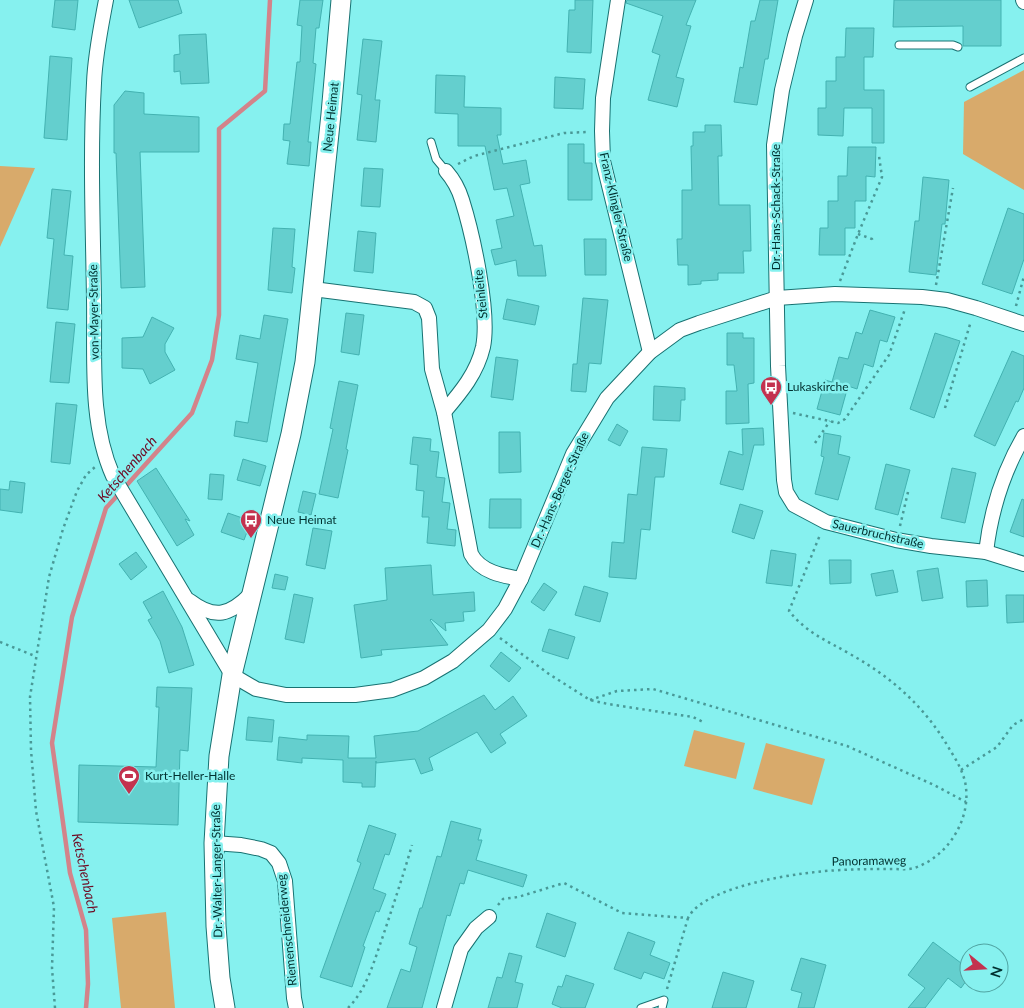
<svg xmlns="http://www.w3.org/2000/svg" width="1024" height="1008" font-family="Lato,sans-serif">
<rect width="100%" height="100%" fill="#86f1ef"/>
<!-- green -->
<g fill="#d8aa6b">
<path d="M1024,70V190L963,154L964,102Z"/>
<path d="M0,166L35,168L0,247Z"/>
<path d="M694,730L745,743L736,779L684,766Z"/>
<path d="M766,743L825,759L812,805L753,789Z"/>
<path d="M166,912L175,1008H121L112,918Z"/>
</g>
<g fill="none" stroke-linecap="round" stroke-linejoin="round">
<!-- stream -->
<path stroke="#d3838a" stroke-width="4.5" d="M86,1008L88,984L86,930L70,873L52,743L72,617L106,508L192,413L212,360L219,315V129L265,91L270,0"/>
</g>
<!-- building -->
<g fill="#64cfce" stroke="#43b2b1">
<path d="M55,0H78L75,30L52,27Z"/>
<path d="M129,0H178L182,13L139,28Z"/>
<path d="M300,0H323L319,28H316L313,63L316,64L308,142H311L309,166L287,164L290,141L283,140L284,124H290L297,62H300L302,26L297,25Z"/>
<path d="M575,0H593L591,53L567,52L569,10H575Z"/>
<path d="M627,0H696L686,25L691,26L676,77L684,79L677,107L648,100L660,55L652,52L663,16L626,3Z"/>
<path d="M760,0H778L768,59H765L757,105L734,102L740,67L743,68L751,21H755Z"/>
<path d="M894,0H1001V46H963V26L893,27Z"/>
<path d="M846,28H874L873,57H864V90H884V143H872V108H844L843,136L818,135V108H826V81H836V57H845Z"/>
<path d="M206,34L209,83L181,84L180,71L174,72V55L180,54L179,35Z"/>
<path d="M363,39L382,41L375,100H380L376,142L357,140L362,95L357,94Z"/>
<path d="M50,56L72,58L67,140L44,138Z"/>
<path d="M436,75L465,76L464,107L501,108V135H497L503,164L526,160L530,183L520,185L534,246L542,245L546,276H518L516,260L495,265L491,250L502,248L496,220L514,216L507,188L494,190L485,146H458V114L435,113Z"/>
<path d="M555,77L585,79L583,109L554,108Z"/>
<path d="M125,91L144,93V114L199,117V152H140L145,287L121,288L116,153H114V105Z"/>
<path d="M705,125H721L722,156H718L719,205H750L751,251H743L744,273H718V280L701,281V284L688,285V265H678L677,239H682V190H692L691,146H693V132H705Z"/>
<path d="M568,144H584V163H592V200H568Z"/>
<path d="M848,147H876L875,177L866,176V201H855V228H845V255H819L820,228H828V201H838V176H847Z"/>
<path d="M364,168L383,169L380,207L361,206Z"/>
<path d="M923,177L949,180L945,224H942L936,275L909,272L915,221H919Z"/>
<path d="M52,189L71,191L64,255L73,256L68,310L47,308L54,239L47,238Z"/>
<path d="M1008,208L1024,214V259L1012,294L982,284Z"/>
<path d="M273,228L295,229L292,267L295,268L292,293L268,290Z"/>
<path d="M358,231L376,233L373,273L354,271Z"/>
<path d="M584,239H606V275H585Z"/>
<path d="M583,298L608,300L601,364L589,363L586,392L571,391L573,364H577Z"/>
<path d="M507,299L539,306L535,325L503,319Z"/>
<path d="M870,310L895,317L887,342L880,340L873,367L864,364L857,389L848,386L840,415L817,409L825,380L832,382L839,357L848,359L856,332L862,334Z"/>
<path d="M346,313L364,315L359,355L341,352Z"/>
<path d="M264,315L288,319L267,442L234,436L236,421L248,423L258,363L236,359L240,335L260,339Z"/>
<path d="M152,317L174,328L165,344V352L175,370L150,384L143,369L122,368V338L143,337Z"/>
<path d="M56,322L75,324L69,383L50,382Z"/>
<path d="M727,333H743V338H754V383L748,384L749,423L726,424V391H737L734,365H727Z"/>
<path d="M935,333L960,341L934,418L910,409Z"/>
<path d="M1012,351L1024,356V388L1018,402L1016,401L995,446L974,436Z"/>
<path d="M496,357L518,360L513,400L491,397Z"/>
<path d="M339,381L358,385L346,449L348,450L338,498L319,494L333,429L330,428Z"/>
<path d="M654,386L685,388V400H681L680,421L653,420Z"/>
<path d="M56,403L77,405L70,464L51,462Z"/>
<path d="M617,424L628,431L620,446L608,440Z"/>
<path d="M763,428L764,445H754L743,490L720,484L729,451L743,455L742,429Z"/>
<path d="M499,432H520L521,472L499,473Z"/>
<path d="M824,433L841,436L838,454L850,457L838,500L815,494L824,457L821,456Z"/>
<path d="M413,437L431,439L430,451L439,452L436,477L445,478L442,502L450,503L447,529L456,530L455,546L427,543L429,517H422L424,491L416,490L418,465L410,464Z"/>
<path d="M642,447L667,449L664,477H655L650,530L641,529L636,579L609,577L612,542L624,543L628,494L637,495Z"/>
<path d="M243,459L266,466L260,486L237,480Z"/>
<path d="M886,464L910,470L898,515L875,509Z"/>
<path d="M156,468L190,521L185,519L194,535L177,546L137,481Z"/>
<path d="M952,468L976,473L965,523L941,518Z"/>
<path d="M210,474L224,475L222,500L208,499Z"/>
<path d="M10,481L25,483L22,513L0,510V489L9,490Z"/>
<path d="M303,491L316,494L311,515L298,512Z"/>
<path d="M490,499H521V528H489Z"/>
<path d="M1022,499L1024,500V537L1010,532Z"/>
<path d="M740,504L763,511L754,539L732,532Z"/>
<path d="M228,513L251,521L244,540L221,532Z"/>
<path d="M313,528L332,531L325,569L306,565Z"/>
<path d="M771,550L796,554L792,586L766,583Z"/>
<path d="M136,552L147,567L131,580L119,564Z"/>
<path d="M829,560H851V583L830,584Z"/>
<path d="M431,565L433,595L474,592L475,611L463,612L464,621L445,623L446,631L431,619L430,620L448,645L381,650L382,655L361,658L354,605L387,600L385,568Z"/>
<path d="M938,568L943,598L922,601L917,571Z"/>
<path d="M893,570L898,592L876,596L871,574Z"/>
<path d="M275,574L288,577L285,590L272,588Z"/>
<path d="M987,580L988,606L967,607L966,581Z"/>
<path d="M544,583L557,592L544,611L531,602Z"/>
<path d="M584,586L608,593L600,622L575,615Z"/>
<path d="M163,591L182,627L194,665L169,673L160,641L148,620L152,618L143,602Z"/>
<path d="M294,594L313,598L304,643L285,639Z"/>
<path d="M1006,595H1024V622L1007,623Z"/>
<path d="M549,629L575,637L568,659L542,651Z"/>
<path d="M501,652L521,668L509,682L490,666Z"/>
<path d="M157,687L192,688L188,751L180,750L178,825L78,822L79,765L156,767L159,707H156Z"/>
<path d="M484,695L495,710L513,696L527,716L500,734L506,743L491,753L477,732L429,758L433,770L421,774L415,759L376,763V761L375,787H362V783L343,782V760L302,758V763L277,760L279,737L307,740V735L349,736L348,758H376L374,736L418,731Z"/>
<path d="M248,717L274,720L272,742L246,740Z"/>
<path d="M451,821L481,829L478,840H482L476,860L527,875L523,887L468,870L464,884L460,883L450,916L447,915L422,1008H387L401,969L410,972L417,947L409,944L420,908H422L437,856L441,857Z"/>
<path d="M369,825L396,834L389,855L385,854L373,889L386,894L379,912L376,911L363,946L365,947L352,987L320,977L361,863L357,861Z"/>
<path d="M547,913L576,923L565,957L536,947Z"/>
<path d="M628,932L655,942L650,955L670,963L664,979L644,972L641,979L614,969Z"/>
<path d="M933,942L969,969V977L961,988L948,978L925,1008H908L925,988L908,975Z"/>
<path d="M509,953L522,956L515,982L523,984L517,1008H488L497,977L502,978Z"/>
<path d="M801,958L826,965L814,1008H798L802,993L791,990Z"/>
<path d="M723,972L754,981L746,1008H712Z"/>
<path d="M566,975L594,984L585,1008H562L552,1004L558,986L562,987Z"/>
</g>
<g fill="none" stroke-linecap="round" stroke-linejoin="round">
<!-- lane casing -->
<g stroke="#187272" stroke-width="9">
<g id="lane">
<path d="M899,45H953L958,47"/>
<path d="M970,87L1024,58"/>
<path d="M431,142L436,159L446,171"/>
<path d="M641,1008L664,1000L662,1008"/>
</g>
</g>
<!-- street casing -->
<g stroke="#187272" stroke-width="16">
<g id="street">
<path d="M106,0C101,27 95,55 94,83C90,155 93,228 94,300C95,358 89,422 113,476L232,675L256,689L286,695H355L392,690L424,678L453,661L489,630L505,609L521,579L573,454L607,398L650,352L680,330L699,323L777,298L835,294L922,297L947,300L976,308L1024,324"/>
<path d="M618,0L603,98L602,131L603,161L650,352"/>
<path d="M806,0L795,36L782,90L774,145L778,366L784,480L786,492L794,505L826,522L896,540L931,546L986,552L1024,564"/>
<path d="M1023,0L1024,2"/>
<path d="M313,289L414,302L425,308L429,318L432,369L444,412L471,554C480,572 503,576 521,579"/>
<path d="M444,412C461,392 477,373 483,347C490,313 473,235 462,200C459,190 453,179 446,171"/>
<path d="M986,552C991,510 1003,472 1024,436"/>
<path d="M190,601C215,620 230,615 251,594"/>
<path d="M214,843L241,845L261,849L271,853L279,863L285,881L294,998L296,1008"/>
<path d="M444,1008L461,949L476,928L489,917"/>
</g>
</g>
<!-- secondary casing -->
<g stroke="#187272" stroke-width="21">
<path id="secondary" d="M225,1008L220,978L216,926L214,843L219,756L232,675L291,434L305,362L331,114L341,0"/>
</g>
<!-- path -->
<g stroke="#499997" stroke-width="2.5" stroke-dasharray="2.5 4" stroke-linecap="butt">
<path d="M458,164L474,156L564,133L588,132"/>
<path d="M858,234L872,239V243"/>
<path d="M840,281L858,234L882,177L879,156"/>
<path d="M936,285L953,188"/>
<path d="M1016,306L1024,276"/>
<path d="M945,408L971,321"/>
<path d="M793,413L838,423L845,419L889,355L905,309"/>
<path d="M815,443L830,421"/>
<path d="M900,526L908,492"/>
<path d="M500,638L549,674L590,700L608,704L693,717L705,723"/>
<path d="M0,642L35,656"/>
<path d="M590,700L617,691L653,689L847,746L934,785L966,802"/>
<path d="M961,770L997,747L1013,725L1024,719"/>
<path d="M498,905L503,899L518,897L564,883L622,913L688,918C704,885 806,871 842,870C859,869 875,869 891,869C899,869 907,870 914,868C946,858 970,822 966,788C965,775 957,761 950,750C926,708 893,678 850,654C826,640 808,634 789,611L820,535"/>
<path d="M667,989L688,918"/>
<path d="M55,1008L52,968L54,907L36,811L31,750L30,697L49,577L63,529L77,491L86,475L95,467"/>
<path d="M348,1008C367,989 374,961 383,936C393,906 403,876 412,845"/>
</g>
<!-- lane -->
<use href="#lane" stroke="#fff" stroke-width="7"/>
<!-- street -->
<use href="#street" stroke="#fff" stroke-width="14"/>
<!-- secondary -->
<use href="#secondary" stroke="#fff" stroke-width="19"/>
</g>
<!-- icons -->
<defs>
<g id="bus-pin" transform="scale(1.125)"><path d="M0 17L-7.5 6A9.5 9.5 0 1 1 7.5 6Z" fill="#c3324f" stroke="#86f1ef"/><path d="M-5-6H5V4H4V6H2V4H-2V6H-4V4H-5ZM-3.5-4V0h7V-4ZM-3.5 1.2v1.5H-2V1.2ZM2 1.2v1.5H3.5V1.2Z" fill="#fff"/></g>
<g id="stadium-pin" transform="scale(1.125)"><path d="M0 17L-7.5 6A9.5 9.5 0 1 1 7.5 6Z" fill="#c3324f" stroke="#86f1ef"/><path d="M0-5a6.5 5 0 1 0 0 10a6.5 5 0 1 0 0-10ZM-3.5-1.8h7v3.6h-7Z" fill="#fff"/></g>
</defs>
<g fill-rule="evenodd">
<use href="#bus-pin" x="771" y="387"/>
<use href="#bus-pin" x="251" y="520"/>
<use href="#stadium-pin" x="129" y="776"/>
</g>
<g text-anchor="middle" stroke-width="5" stroke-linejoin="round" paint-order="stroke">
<!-- street labels -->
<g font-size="12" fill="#00302f" stroke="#86f1ef">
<text transform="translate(331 117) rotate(-84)" y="4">Neue Heimat</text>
<text transform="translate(616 207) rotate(77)" y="4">Franz-Klingler-Straße</text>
<text transform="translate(776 207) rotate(-90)" y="4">Dr.-Hans-Schack-Straße</text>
<text transform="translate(481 294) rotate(-96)" y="4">Steinleite</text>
<text transform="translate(94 312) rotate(-91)" y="4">von-Mayer-Straße</text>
<text transform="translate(560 490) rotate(-66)" y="4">Dr.-Hans-Berger-Straße</text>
<text transform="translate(878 534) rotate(13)" y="4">Sauerbruchstraße</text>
<text transform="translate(869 861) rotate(-1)" y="4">Panoramaweg</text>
<text transform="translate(217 871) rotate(-91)" y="4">Dr.-Walter-Langer-Straße</text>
<text transform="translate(287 930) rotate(-96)" y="4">Riemenschneiderweg</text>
</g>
<!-- poi labels -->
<g font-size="12" fill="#00302f" stroke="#86f1ef" text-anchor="start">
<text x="787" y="391">Lukaskirche</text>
<text x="267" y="524">Neue Heimat</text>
<text x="145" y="780">Kurt-Heller-Halle</text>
</g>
<!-- water labels -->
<g font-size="14" font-style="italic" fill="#6e0b24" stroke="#86f1ef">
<text transform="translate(127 469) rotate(-49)" y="5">Ketschenbach</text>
<text transform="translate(85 873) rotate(78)" y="5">Ketschenbach</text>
</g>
</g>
<!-- north arrow -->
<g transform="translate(984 968) rotate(108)"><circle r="24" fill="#86f1ef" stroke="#50a4a2"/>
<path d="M0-4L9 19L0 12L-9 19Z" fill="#c3324f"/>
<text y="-8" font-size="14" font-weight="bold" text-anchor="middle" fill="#00302f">N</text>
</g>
</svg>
